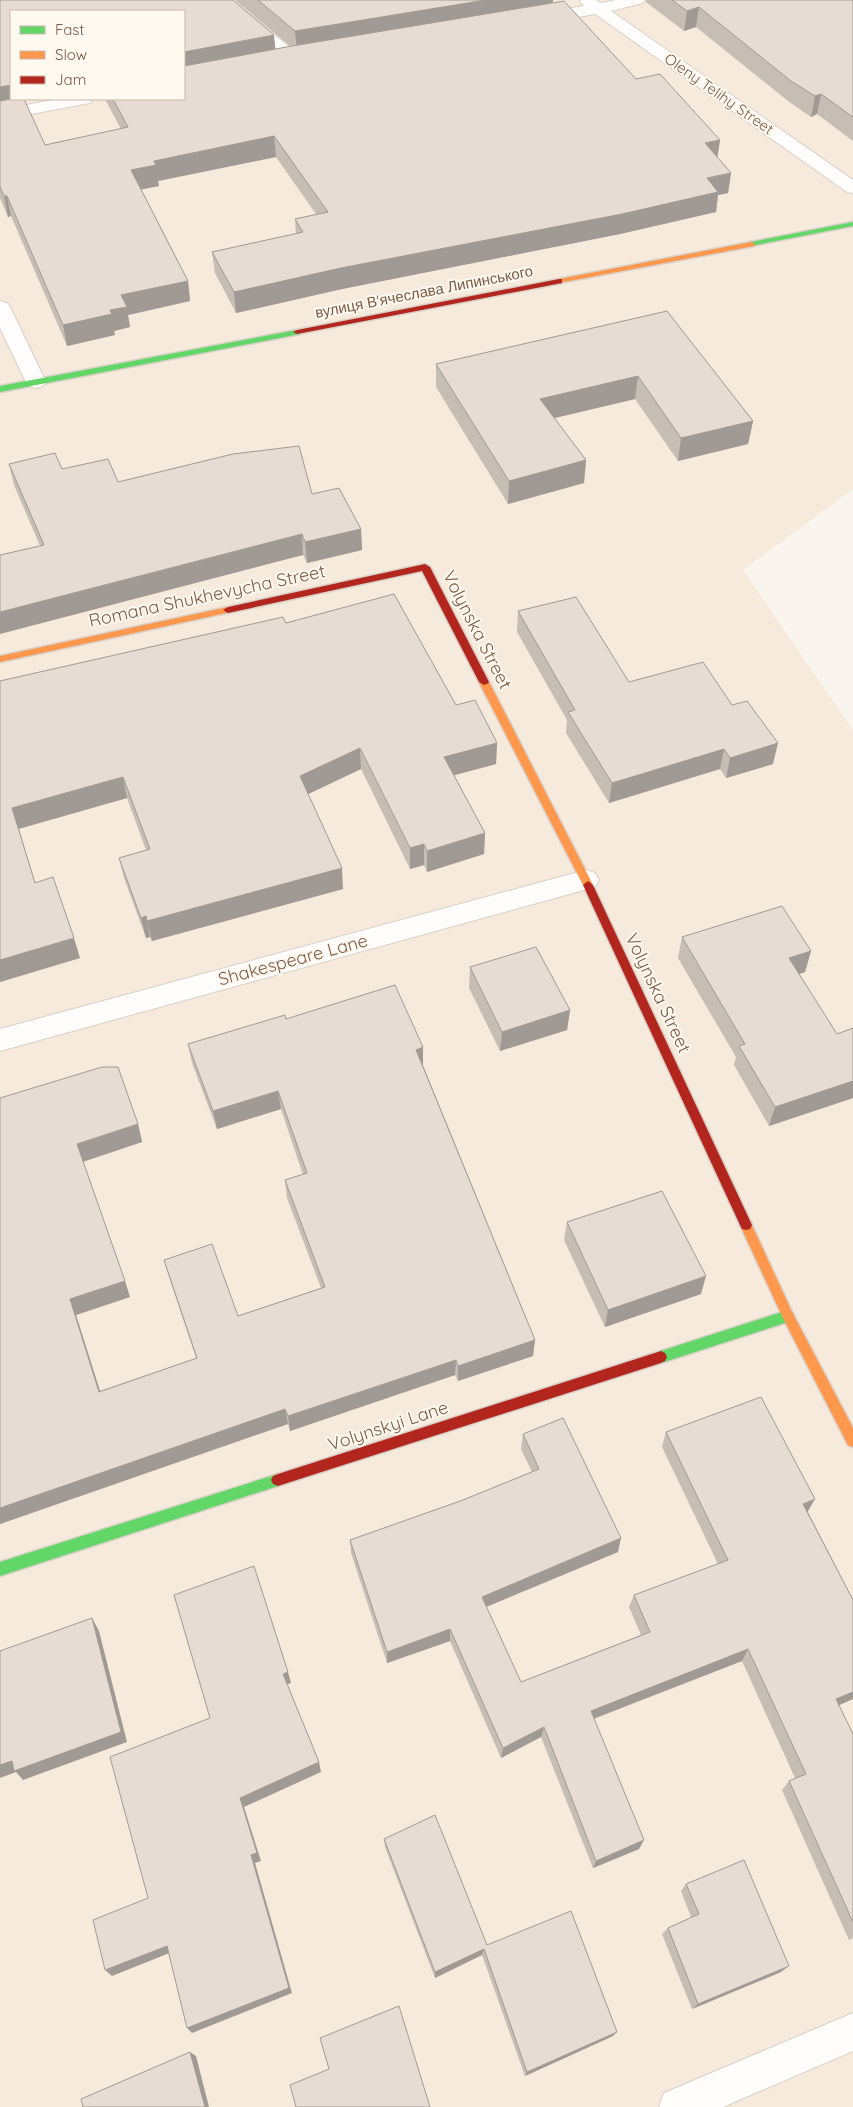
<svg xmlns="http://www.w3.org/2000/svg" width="853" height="2107" font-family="Quicksand,sans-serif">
<rect width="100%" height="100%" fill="#f9f4ed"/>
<!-- residential -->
<path fill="#f6eadc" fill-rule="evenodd" d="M0,0H853V489L743,570L853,730V2107H0ZM11,11H184V99H11Z"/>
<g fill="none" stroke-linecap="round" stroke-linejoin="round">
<!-- street casing -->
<g stroke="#d8d0c9" stroke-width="2">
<g id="street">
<path d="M214,0H232L299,55L301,59L299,63H287Z"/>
<path d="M581,0H596L601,3L616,0H645L643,3L611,11L853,180V193L847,192L595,14L538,24L532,22L530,19L532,16L538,14L584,6L580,2Z"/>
<path d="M58,99H93L90,103L84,104L0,120V110Z"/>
<path d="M0,301L7,303L10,307L46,382L43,386L36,388L29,386L26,382L0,328Z"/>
<path d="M586,870L595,873L599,880L595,887L0,1051V1029Z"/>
<path d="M853,2013V2051L723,2107H659L664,2093Z"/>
</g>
</g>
<!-- fast casing -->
<g stroke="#d9d0c8" stroke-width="3">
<g id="fast">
<path d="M853,222V226L751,246L747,244L751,242Z"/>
<path d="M297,330L301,332L300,334L0,392V386Z"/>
<path d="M788,1310L792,1312L794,1316L792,1320L788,1322L661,1363L657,1361L655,1357L657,1353L661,1351Z"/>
<path d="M278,1474L283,1476L285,1480L283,1484L278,1486L0,1576V1562Z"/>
</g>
</g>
<!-- slow casing -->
<g stroke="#d9d0c8" stroke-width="3">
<g id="slow">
<path d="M751,242L755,244L754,246L559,283L555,281L559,279Z"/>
<path d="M228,607L233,610L231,612L0,662V656Z"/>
<path d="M484,679L489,682L593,885L592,888L588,889L583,885L479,682Z"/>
<path d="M746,1220L750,1221L792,1312L853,1428V1447L848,1445L784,1320L740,1225L742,1221Z"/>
</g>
</g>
<!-- jam casing -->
<g stroke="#d9d0c8" stroke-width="3">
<g id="jam">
<path d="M559,279H562V283L297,334L293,332L297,330Z"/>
<path d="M425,564L430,567L489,682L487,684L484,685L479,682L422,571L228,613L223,610L228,607Z"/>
<path d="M588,881L593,885L752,1225L750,1229L746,1230L742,1229L740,1225L583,885Z"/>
<path d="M661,1351L665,1353L667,1357L665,1361L661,1363L278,1486L273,1484L271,1480L273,1476L278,1474Z"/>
</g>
</g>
<!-- street -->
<use href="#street" fill="#fefdfc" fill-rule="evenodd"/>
<!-- fast -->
<use href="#fast" fill="#63d668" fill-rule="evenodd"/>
<!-- slow -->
<use href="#slow" fill="#ff974d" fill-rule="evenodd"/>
<!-- jam -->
<use href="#jam" fill="#b3261e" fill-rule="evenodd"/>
</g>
<!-- wall -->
<g fill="#c6bdb5" fill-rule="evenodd">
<path d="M0,0L275,49L290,46L235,0H553L552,3L636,79L720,140L717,157L731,173L728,193L718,195L716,212L620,234L342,289L236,313L215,273L212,252L296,234L295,219L316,214L276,157L158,181L159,186L141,189L188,281L190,301L128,315L130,327L114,331L115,335L67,346L11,216L8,217L0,198ZM11,11L184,99H105L121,129L45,145L11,99Z"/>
<path d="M646,0H853V141L817,114L811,117L788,101L696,27L684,31L646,2Z"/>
<path d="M667,311L753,421L748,444L678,461L635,399L554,418L586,460L584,483L508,504L436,387V364Z"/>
<path d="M9,464L62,469L118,482L312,494L361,529L362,550L307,563L303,555L40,546L14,485Z"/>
<path d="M518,611L629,682L732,705L773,764L726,778L720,769L609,803L566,733L567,720L517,632Z"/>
<path d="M286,623L456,705L497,743L496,764L454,775L485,833L484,854L427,872L424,865L410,869L361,769L308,794L343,889L152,941L150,937L146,938L124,878L119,858L146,850L127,798L19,829L35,883L80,958L0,982V681Z"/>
<path d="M682,937L811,951L805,972L799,974L837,1034L853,1028V1098L769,1126L734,1065L736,1057L678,958Z"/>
<path d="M470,967L570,1010L567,1030L500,1051L469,988Z"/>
<path d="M286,1019L423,1065L535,1340L533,1356L458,1381L455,1375L290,1431L288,1424L0,1524V1098L138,1124L142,1142L83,1162L130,1297L76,1315L100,1391L196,1358L169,1277L164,1260L238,1316L321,1288L287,1198L285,1180L303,1175L281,1109L217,1129L192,1063L188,1044Z"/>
<path d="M567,1222L701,1294L605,1327L564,1240Z"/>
<path d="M666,1432L808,1512L853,1600V1699L839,1705L853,1734V1938L849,1940L782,1790L789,1781L795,1778L742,1661L594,1719L639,1849L593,1868L541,1737L501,1758L450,1641L387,1663L351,1553L350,1540L463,1500L532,1472L521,1449L523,1434L618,1552L486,1607L521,1682L641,1635L629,1607L634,1595L718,1564L662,1447Z"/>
<path d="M384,1839L487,1945L613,2036L525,2076L482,1955L435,1978L385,1847Z"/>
<path d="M686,1884L781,1972L692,2009L662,1934L668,1928L691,1917L681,1891Z"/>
</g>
<!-- shaded-wall -->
<g fill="#a19a94">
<path d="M486,0H553L552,9L297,51L295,31Z"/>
<path d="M699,7L696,27L684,31L687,11Z"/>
<path d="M274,35L276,55L184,73V52Z"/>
<path d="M11,85V99L0,108V87Z"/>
<path d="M821,94L817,114L811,117L815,96Z"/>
<path d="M274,136L276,157L158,181L159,186L134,191L131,170L154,161Z"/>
<path d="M720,140L717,160L705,143Z"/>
<path d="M731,173L728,193L718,195L716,212L620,234L342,289L236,313L234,292Z"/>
<path d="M4,196H7L11,216L8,217Z"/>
<path d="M188,281L190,301L128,315L130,327L114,331L115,335L67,346L63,325L110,310L121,295Z"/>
<path d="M638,376L635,399L538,422L540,399Z"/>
<path d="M753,421L748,444L678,461L681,438Z"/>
<path d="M586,460L584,483L508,504L509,481Z"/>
<path d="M361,529L362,550L307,563L305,542Z"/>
<path d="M302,534L303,555L0,634V612Z"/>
<path d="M497,743L496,764L444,778V757Z"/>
<path d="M778,743L773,764L726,778L730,758Z"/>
<path d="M360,748L361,769L302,797L300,776Z"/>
<path d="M724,749L720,769L609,803L612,783Z"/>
<path d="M123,777L127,798L18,829L12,808Z"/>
<path d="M485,833L484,854L427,872V851Z"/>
<path d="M424,844V865L410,869V848Z"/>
<path d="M342,868L343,889L152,941L147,921Z"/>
<path d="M146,916L150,937L146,938L141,918Z"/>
<path d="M74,938L80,958L0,982V960Z"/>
<path d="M811,951L805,972L784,979L789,958Z"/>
<path d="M570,1010L567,1030L500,1051L502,1032Z"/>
<path d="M423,1047V1065L416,1068V1050Z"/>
<path d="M853,1081V1098L769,1126L775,1107Z"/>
<path d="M278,1091L281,1109L217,1129L213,1111Z"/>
<path d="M138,1124L142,1142L82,1162L77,1144Z"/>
<path d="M706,1276L701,1294L605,1327L608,1310Z"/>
<path d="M125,1281L130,1297L76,1315L105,1407L99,1392L70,1299Z"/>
<path d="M535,1340L533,1356L458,1381V1366Z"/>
<path d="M456,1360L455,1375L290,1431L288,1416Z"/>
<path d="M285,1409L288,1424L0,1524V1508Z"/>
<path d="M815,1499L807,1513L803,1504Z"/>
<path d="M621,1538L618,1552L481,1609L482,1597Z"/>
<path d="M92,1618L99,1631L127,1742L23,1780L16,1772L0,1778V1765Z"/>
<path d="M450,1629V1641L387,1663V1652Z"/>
<path d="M748,1649L742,1661L587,1721L591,1711Z"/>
<path d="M288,1672L291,1683L286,1685L283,1674Z"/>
<path d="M853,1692V1699L828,1710L836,1699Z"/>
<path d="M544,1727L541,1737L501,1758L503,1748Z"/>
<path d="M319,1762L321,1772L244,1807L261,1861L255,1863L292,1993L192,2033L187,2028L240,1798Z"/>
<path d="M644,1840L639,1849L593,1868L596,1861Z"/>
<path d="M167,1946L172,1952L112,1976L105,1970Z"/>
<path d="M484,1949L482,1955L435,1978V1972Z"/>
<path d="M789,1966L781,1972L692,2009L698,2004Z"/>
<path d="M617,2032L613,2036L525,2076L527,2072Z"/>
<path d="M190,2052L196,2056L209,2107H205Z"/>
</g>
<!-- building -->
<g fill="#e6dcd3" stroke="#a19a94">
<path d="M0,0H233L274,35L184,52V11H11V85L0,87Z"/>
<path d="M258,0H486L295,31Z"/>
<path d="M672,0H853V117L821,94L815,96L791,81L699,7L687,11Z"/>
<path d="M564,1L636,79L660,74L720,140L705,143L731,173L707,178L718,192L622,214L341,268L234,292L212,252L303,232L295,219L328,212L274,136L154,161L156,165L131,170L188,281L121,295L127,307L110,310L112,314L63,325L7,196H4L0,187V101L11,99H24L45,145L128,127L113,99H184V66L292,46Z"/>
<path d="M667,311L753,421L681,438L638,376L540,399L586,460L509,481L436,364Z"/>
<path d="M299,446L312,494L339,488L361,529L305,542L302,534L0,612V555L44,545L9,464L55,453L62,469L108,459L118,482L233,454Z"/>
<path d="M394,594L456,705L475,700L497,743L444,757L485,833L427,851L424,844L410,848L360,748L300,776L342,868L147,921L146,916L141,918L119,858L150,849L123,777L12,808L35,883L53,877L74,938L0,960V681L283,617L286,623Z"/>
<path d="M576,597L629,682L703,662L732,705L747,701L778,743L730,758L724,749L612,783L568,712L575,710L518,611Z"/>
<path d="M782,906L811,951L789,958L837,1034L853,1028V1081L775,1107L739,1046L745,1044L682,937Z"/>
<path d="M536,947L570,1010L502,1032L470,967Z"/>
<path d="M395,985L423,1047L416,1050L535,1340L458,1366L456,1360L288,1416L285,1409L0,1508V1098L102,1067H118L138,1124L77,1144L125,1281L70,1299L99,1392L197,1358L164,1260L212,1244L238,1316L325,1287L285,1180L307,1173L278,1091L213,1111L188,1044L285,1015L286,1019Z"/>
<path d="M662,1191L706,1276L608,1310L567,1222Z"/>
<path d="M761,1397L815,1499L803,1504L853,1600V1692L836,1699L853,1734V1922L789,1781L806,1774L748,1649L591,1711L644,1840L596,1861L544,1727L503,1748L450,1629L387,1652L350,1540L463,1500L539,1469L523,1434L563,1418L621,1538L482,1597L521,1682L650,1632L634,1595L728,1560L666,1432Z"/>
<path d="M254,1566L288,1672L283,1674L319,1762L240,1798L257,1853L251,1855L289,1988L187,2028L167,1946L105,1970L93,1920L148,1898L110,1757L210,1718L174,1595Z"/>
<path d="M92,1618L121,1732L14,1771L12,1761L0,1765V1651Z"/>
<path d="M435,1815L487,1945L571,1911L617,2032L527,2072L484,1949L435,1972L384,1839Z"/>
<path d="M744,1860L789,1966L698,2004L668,1928L699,1914L686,1884Z"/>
<path d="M399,2006L430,2107H296L290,2085L329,2069L320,2038Z"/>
<path d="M190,2052L205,2107H83L81,2099Z"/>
</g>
<g text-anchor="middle" stroke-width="4" stroke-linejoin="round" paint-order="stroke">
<!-- far-street labels -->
<g font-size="15" fill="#7c5a47" stroke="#fff9ef">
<text transform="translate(719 94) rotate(35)" y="5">Oleny Telihy Street</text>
<text transform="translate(424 292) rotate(-11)" y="5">вулиця Вʼячеслава Липинського</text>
</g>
<!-- street labels -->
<g font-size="18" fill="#7c5a47" stroke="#fff9ef">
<text transform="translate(207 596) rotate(-12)" y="6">Romana Shukhevycha Street</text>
<text transform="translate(477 630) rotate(63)" y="6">Volynska Street</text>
<text transform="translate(293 960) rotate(-15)" y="6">Shakespeare Lane</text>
<text transform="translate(658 993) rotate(65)" y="6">Volynska Street</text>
<text transform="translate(388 1426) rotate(-18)" y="6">Volynskyi Lane</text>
</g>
</g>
<!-- legend -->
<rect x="10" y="10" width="175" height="90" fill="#fff9ef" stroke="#cbb9ac"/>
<rect x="20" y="26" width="25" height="8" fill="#63d668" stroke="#cbb9ac"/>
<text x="55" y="35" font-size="15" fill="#7c5a47">Fast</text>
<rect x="20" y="51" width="25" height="8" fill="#ff974d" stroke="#cbb9ac"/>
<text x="55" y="60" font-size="15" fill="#7c5a47">Slow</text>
<rect x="20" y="76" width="25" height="8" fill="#b3261e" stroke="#cbb9ac"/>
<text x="55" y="85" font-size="15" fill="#7c5a47">Jam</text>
</svg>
